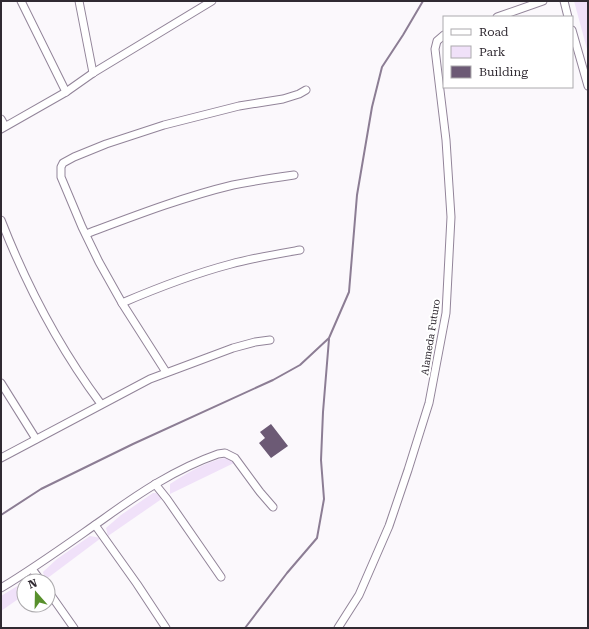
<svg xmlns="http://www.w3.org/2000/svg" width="589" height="629" font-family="'Roboto Serif',serif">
<rect width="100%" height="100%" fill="#fbf8fc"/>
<!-- green -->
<g fill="#f0e1f9">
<path d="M574,1H588V53Z"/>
<path d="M225,458H228L234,463L170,494V484C185,474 207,461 225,458Z"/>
<path d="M153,493H156L163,498L108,536L106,528L121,515Z"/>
<path d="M90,536L101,538L45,580L43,572L57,559Z"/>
<path d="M24,582V595L1,611V596Z"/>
</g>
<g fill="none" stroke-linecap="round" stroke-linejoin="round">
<!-- stream -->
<g stroke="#8c7d94" stroke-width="2">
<path d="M1,515L41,489L133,444L273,380L300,365L329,338L349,292L357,195L372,107L382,67L403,35L423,1"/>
<path d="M245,628L287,573L317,538L324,499L321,460L323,412L329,339"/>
</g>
</g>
<!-- building -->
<path fill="#6c5a75" d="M271,424L288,446L271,458L259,443L265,438L260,432Z"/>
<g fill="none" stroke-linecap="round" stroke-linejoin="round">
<!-- minor casing -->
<g stroke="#928499" stroke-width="9">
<g id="minor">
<path d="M21,1L66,92"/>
<path d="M79,1L93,73"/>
<path d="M564,1L568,17"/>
<path d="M497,17L543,1"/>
<path d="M572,30L588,86"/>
<path d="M1,119L5,126"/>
<path d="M1,129L66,92L93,73L212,1"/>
<path d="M1,220C26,284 60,349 101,404"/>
<path d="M86,234C134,216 183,197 233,185C253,181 273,178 294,175"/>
<path d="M122,303C157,288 193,274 231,264C253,258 277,254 300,250"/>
<path d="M166,372L122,303L99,262L82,227L61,177V167L63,163L74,157L106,144L164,125L239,106L283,99L299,94L306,90"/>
<path d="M1,383L36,439"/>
<path d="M1,458L150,379L233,348L255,342L270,340"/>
<path d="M155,484L167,499L221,577"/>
<path d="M95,525L137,584L166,628"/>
<path d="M32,569L41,581"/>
<path d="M1,588C36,567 69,543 102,520C138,494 175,469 218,454L225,453L235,458L260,492L273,507"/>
<path d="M48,591L74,628"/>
<path d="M338,628L359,595L389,526L408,470L429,403L446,313L451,217L446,140L435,49L437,41L444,35"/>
</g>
</g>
<!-- minor -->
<use href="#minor" stroke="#fff" stroke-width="7"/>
</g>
<g text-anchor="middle" stroke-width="4" stroke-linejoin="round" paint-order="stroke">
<!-- street labels -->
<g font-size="10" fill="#302a32" stroke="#fff">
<text transform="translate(430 337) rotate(-81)" y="4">Alameda Futuro</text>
</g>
</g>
<!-- border -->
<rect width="589" height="629" fill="none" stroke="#302a32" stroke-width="4"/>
<!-- legend -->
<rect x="443" y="16" width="130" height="72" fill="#ffffff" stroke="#acaaad"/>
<rect x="451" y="29" width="20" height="6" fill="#ffffff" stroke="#acaaad"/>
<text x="479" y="36" font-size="12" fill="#302a32">Road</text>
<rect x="451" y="46" width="20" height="12" fill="#f0e1f9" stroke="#acaaad"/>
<text x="479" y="56" font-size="12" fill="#302a32">Park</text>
<rect x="451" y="66" width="20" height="12" fill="#6c5a75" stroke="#acaaad"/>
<text x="479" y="76" font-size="12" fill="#302a32">Building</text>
<!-- north arrow -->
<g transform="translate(36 593) rotate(340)"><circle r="19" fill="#ffffff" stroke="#acaaad"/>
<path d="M0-3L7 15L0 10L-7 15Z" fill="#58902c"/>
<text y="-6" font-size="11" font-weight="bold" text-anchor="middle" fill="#302a32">N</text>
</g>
</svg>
